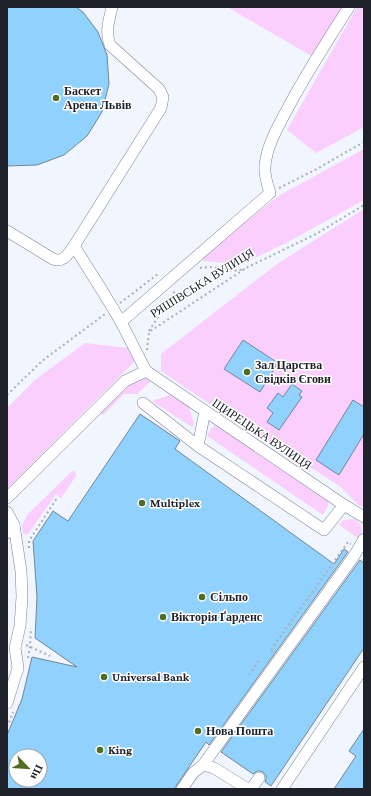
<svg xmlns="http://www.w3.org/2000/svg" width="371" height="796" font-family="'Crimson Pro',serif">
<rect width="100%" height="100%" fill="#f1f5fe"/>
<!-- green -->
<g fill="#facffd">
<path d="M227,7H347L315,58Z"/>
<path d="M357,7H364V127L316,153L287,130Z"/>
<path d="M364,149V200L286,243L242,264L203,261V254L280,195Z"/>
<path d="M364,209V508L357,504L341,487L304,463L269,444L161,371V354L277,264Z"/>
<path d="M85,343L128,348L135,361L7,489V408L35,380Z"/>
<path d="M143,377L151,381L137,394H124L103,415L100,413L132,383Z"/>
<path d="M171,395L189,406L194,424L192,427L152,401Z"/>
<path d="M215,425L328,501V506L323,515L207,436L211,429Z"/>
<path d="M72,471C75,471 76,472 76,476L61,498L56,494L28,534H23L22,526L27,515Z"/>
<path d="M354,519L360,524L362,531L358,538L339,525L343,520Z"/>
</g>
<!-- building -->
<g fill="#90d1fe" stroke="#738795" fill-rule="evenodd">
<path d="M7,7H76L83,12L98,32L107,55L109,84L102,112L87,136L64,155L37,165L7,166Z"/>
<path d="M243,340L278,363L260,392L224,369Z"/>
<path d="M292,384L302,391L299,395L302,397L279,430L267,422L273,413L267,408L278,393L283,397Z"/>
<path d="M353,400L364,407V434L339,475L316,460Z"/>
<path d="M140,414L180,441L175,449L334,564L344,549L348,552L209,745L206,742L174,789H7V735L22,699L32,657L77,667L35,638L37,597L33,541L53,511L68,521ZM16,756H40V780H16Z"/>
<path d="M360,560L364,563V648L271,786L265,782L266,779V776L263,772L260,771H257L253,774L221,752Z"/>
<path d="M364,729V789H334L356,756L349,751Z"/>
</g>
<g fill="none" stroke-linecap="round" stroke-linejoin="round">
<!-- minor casing -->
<g stroke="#7b8498" stroke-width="12">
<g id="minor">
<path d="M349,7C328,40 307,72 289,106C279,125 267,144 265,166C264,174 267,184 270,193L121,322L146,371L344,505L364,517"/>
<path d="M7,231L53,259C64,263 68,254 74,246L161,108L163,97L159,89L110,45C105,31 109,21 112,7"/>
<path d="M74,246L103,292L121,322"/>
<path d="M143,403L198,446L324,530L344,505"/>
<path d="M198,446L205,411"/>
<path d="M7,498L125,381L146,371"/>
<path d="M7,512L14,525"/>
<path d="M7,533L14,525L21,571L22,597L20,626L15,648L17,661L18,668L7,703"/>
<path d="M203,765L354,556L364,539"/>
<path d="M182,789L193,773L203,765L214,768L248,789"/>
<path d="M251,789L259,778"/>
<path d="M282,789L364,667"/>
</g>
</g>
<!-- path -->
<g stroke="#abafb7" stroke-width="2" stroke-dasharray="2 3" stroke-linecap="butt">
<path d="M279,188L313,171L364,142"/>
<path d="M200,268L210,267L233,271L245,269"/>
<path d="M120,303L158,274"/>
<path d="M149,331L176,289"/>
<path d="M147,350L149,332L246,268L316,234L364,205"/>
<path d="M7,395L42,361L105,314"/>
<path d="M29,548V541L57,498"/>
<path d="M26,645L50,656"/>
<path d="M273,652L270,651L348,542L351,544"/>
<path d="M28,658L30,647L31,628"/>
<path d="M249,675L259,660"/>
<path d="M7,727L13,712"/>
</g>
<!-- minor -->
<use href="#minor" stroke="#fff" stroke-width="11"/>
</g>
<!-- markers -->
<g fill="#526d21" stroke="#fff" stroke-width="1.5">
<circle cx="56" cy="98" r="4"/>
<circle cx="247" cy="372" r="4"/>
<circle cx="142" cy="503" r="4"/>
<circle cx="202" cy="597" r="4"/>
<circle cx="163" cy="617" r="4"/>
<circle cx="104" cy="677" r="4"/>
<circle cx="198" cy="731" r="4"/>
<circle cx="100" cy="750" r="4"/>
</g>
<g text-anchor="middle" stroke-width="3" stroke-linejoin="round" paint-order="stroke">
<!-- poi labels -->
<g font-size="12" font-weight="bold" fill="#1e2129" stroke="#fff" text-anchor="start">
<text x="64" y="95">Баскет<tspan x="64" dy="14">Арена Львів</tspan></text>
<text x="255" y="369">Зал Царства<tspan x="255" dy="14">Свідків Єгови</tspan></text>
<text x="150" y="507">Multiplex</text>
<text x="210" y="601">Сільпо</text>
<text x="171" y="621">Вікторія Ґарденс</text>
<text x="112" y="681">Universal Bank</text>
<text x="206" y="735">Нова Пошта</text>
<text x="108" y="754">King</text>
</g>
<!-- street labels -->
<g font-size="12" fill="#1e2129" stroke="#fff">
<text transform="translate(202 283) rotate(-32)" y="4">РЯШІВСЬКА ВУЛИЦЯ</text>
<text transform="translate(262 434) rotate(34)" y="4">ЩИРЕЦЬКА ВУЛИЦЯ</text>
</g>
</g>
<!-- border -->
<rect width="371" height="796" fill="none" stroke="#1e2129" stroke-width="16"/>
<!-- north arrow -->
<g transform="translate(28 768) rotate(115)"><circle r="19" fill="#ffffff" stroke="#a5a6a9"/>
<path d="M0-3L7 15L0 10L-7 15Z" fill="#526d21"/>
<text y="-6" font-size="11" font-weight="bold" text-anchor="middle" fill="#1e2129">Пн</text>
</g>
</svg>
